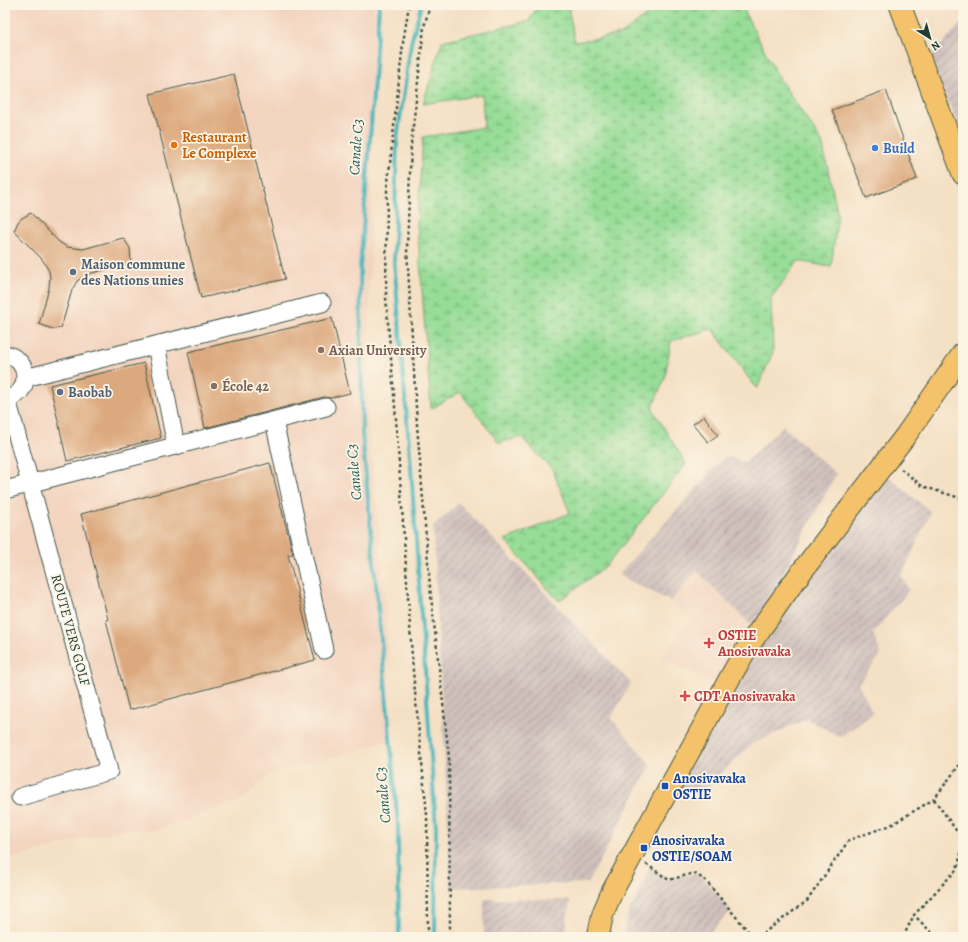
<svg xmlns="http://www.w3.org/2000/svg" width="968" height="942" font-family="Alegreya,serif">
<defs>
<pattern id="industrial-furrows" width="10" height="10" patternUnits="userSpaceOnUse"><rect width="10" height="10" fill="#cfc0bb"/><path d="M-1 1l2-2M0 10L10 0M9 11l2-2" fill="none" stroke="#a79d99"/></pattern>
<pattern id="wetland-marsh" width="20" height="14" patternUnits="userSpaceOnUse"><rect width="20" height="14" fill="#97dd97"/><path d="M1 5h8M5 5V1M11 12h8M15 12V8" fill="none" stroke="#7bb47c"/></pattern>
</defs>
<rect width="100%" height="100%" fill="#fcf5e5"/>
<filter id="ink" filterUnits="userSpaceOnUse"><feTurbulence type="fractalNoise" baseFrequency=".025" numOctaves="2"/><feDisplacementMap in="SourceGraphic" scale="8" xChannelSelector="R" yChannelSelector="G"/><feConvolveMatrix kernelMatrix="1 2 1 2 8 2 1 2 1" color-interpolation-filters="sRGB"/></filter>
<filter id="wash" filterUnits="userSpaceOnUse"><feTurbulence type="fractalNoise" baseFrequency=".012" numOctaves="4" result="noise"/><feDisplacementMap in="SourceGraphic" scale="16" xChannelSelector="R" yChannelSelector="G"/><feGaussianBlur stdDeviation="0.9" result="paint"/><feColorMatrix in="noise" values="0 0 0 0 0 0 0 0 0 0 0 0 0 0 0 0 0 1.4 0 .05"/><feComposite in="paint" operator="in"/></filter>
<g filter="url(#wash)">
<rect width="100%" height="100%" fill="#f4e0c4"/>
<!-- built -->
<g fill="#f3d4bf">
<path d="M5,5H374L368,419L386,604L390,741L270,774L244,799L156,830H119L5,860Z"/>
<path d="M697,571L754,628L719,685L661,659L691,620L670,601Z"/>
</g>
<!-- industrial -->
<g fill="url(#industrial-furrows)">
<path d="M963,21V138L930,57Z"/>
<path d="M783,426L836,474L754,628L697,571L670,601L618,575L725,456L746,462Z"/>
<path d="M884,473L931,512L901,576L909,590L873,633L881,655L858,683L873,713L840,737L807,719L752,744L700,794L678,788L743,673L796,589Z"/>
<path d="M459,503L631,683L611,718L651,765L588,883L451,888L433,527Z"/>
<path d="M650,867L669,880L694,873L705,880L731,911L708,934L711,937H622L628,914Z"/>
<path d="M484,899L570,900L565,937H484Z"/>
</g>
<!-- wetland -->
<path fill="url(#wetland-marsh)" stroke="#5b8d66" d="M538,5H564L568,6L575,42L622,34L660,5H744L746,15L779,78L822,142L838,215L831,267L798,261L771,298L773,352L757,389L712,329L671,341L665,378L652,408L686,464L607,565L559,601L505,540L570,513L552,469L521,437L499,443L460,392L431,409L417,224L423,137L484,127L482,95L423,104L442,41L529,21Z"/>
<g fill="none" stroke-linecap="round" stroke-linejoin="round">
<!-- stream -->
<g stroke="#44b4bb" stroke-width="4">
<path d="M379,5L371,125L360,268L362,433L398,824L399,937"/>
<path d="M421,5L411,43L397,139L394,260L411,469L436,828L435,937"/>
</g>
</g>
<g id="blocks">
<!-- building -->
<g fill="#dca87d">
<path d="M234,74L285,279L201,298L150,94Z"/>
<path d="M886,90L917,179L866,198L832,110Z"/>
<path d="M31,213L59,242L67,247L83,249L123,238L130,248L131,263L92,273L77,281L72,290L61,328L53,329L39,324L49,288L50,277L49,271L42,259L14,231L18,222L22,218Z"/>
<path d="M332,318L350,393L330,398L324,397L205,428L188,352Z"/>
<path d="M144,363L161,438L67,461L50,385Z"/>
<path d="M704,416L718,435L708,442L693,424Z"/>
<path d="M270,463L293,554L288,555L315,660L129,710L106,620L108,619L81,514Z"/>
</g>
</g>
</g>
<g filter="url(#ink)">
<use href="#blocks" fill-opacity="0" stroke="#3f554a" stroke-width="1"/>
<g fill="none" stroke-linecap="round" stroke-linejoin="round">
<!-- minor casing -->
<g stroke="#3f554a" stroke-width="19">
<g id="minor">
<path d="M156,345L176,446"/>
<path d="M5,354C32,360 32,395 5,399"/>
<path d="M25,378L322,303"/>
<path d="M7,399L109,771L20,797"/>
<path d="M274,421L324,650"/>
<path d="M5,490L326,407"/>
</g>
</g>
<!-- major casing -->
<g stroke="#3f554a" stroke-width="23">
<g id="major">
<path d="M900,5L963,174"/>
<path d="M598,937L603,913L612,892L732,674L747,648L793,583L906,435L963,353"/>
</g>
</g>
<!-- path -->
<g stroke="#3f554a" stroke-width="2.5" stroke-dasharray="3 3" stroke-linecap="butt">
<path d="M409,5L403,43L387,191L386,298L396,419L413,671L427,815L428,937"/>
<path d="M430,5L424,27L411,145L407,249L417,425L430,587L449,757L450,937"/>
<path d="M901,469L922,486L963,499"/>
<path d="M934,799L963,840"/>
<path d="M646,864L669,880L694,873L705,880L753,937"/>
<path d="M758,937L807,901L849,840L891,825L934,799L963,760"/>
<path d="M903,937L914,915"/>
<path d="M936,937L914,915L957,869L963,846"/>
</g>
<!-- minor -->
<use href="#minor" stroke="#fff" stroke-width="17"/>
<!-- major -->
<use href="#major" stroke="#f3c26a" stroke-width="21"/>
</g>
</g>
<!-- markers -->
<circle fill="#e8710a" stroke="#fcf5e5" stroke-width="1.5" cx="174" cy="145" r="4"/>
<circle fill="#3f7fe0" stroke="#fcf5e5" stroke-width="1.5" cx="875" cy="148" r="4"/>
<g fill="#5c6f8a" stroke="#fcf5e5" stroke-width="1.5">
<circle cx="73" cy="272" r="4"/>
<circle cx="60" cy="392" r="4"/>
</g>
<g fill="#8d6e63" stroke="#fcf5e5" stroke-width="1.5">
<circle cx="321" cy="350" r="4"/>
<circle cx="214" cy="386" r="4"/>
</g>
<g fill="#e0444e" stroke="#fcf5e5" stroke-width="1.5">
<path d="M707 637h4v4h4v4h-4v4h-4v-4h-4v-4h4z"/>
<path d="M683 690h4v4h4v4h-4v4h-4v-4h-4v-4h4z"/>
</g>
<g fill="#1a4fb4" stroke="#fcf5e5" stroke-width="1.5">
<rect x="661" y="782" width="8" height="8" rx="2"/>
<rect x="640" y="844" width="8" height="8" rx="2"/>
</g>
<g text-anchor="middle" stroke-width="3.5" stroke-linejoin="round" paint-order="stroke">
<!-- food labels -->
<g font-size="14" font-weight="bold" fill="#c56008" stroke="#fcf5e5" text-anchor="start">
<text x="182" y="142">Restaurant<tspan x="182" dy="16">Le Complexe</tspan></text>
</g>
<!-- shop labels -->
<g font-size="14" font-weight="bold" fill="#366cbe" stroke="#fcf5e5" text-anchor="start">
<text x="883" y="153">Build</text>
</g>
<!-- service labels -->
<g font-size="14" font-weight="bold" fill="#4e5e75" stroke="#fcf5e5" text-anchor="start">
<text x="81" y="269">Maison commune<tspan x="81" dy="16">des Nations unies</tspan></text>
<text x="68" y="397">Baobab</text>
</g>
<!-- education labels -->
<g font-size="14" font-weight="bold" fill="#785e54" stroke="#fcf5e5" text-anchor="start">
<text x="329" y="355">Axian University</text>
<text x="222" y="391">École 42</text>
</g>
<!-- street labels -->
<g font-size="14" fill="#1f3d34" stroke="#fcf5e5">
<text transform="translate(71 630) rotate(75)" y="5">ROUTE VERS GOLF</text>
</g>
<!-- health labels -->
<g font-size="14" font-weight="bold" fill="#be3a42" stroke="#fcf5e5" text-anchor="start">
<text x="718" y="640">OSTIE<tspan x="718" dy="16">Anosivavaka</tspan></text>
<text x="694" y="701">CDT Anosivavaka</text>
</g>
<!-- transit labels -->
<g font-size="14" font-weight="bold" fill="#164399" stroke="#fcf5e5" text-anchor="start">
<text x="673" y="783">Anosivavaka<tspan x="673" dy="16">OSTIE</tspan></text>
<text x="652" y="845">Anosivavaka<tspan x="652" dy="16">OSTIE/SOAM</tspan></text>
</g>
<!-- water labels -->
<g font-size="15" font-style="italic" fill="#2a615c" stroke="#fcf5e5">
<text transform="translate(356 147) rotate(-86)" y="5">Canale C3</text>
<text transform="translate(354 472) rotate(-95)" y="5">Canale C3</text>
<text transform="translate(383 795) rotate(-95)" y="5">Canale C3</text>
</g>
</g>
<!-- margin -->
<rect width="968" height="942" fill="none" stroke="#fcf5e5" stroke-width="20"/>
<!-- north arrow -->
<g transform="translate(930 38) rotate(143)" stroke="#fcf5e5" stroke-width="3" paint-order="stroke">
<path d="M0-3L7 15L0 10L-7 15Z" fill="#1f3d34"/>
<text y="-6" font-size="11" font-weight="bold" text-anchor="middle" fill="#1f3d34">N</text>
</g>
</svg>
